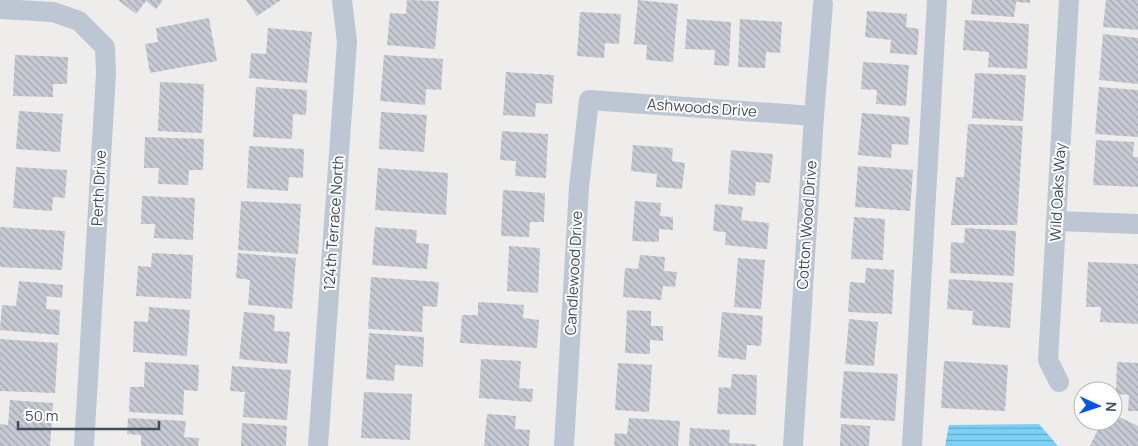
<svg xmlns="http://www.w3.org/2000/svg" width="1138" height="446" font-family="Manrope,sans-serif">
<defs>
<pattern id="water-rules" width="6" height="5" patternUnits="userSpaceOnUse" patternTransform="scale(1.25)"><rect width="6" height="5" fill="#7bd1f6"/><path d="M0 2.5h6" fill="none" stroke="#66acca"/></pattern>
<pattern id="building-back-hatch" width="6" height="6" patternUnits="userSpaceOnUse" patternTransform="scale(1.25)"><rect width="6" height="6" fill="#c7cad3"/><path d="M-1 5l2 2M0 0l6 6M5-1l2 2" fill="none" stroke="#a3a6ae"/></pattern>
</defs>
<rect width="100%" height="100%" fill="#efecec"/>
<!-- water -->
<path fill="url(#water-rules)" d="M1039,424L1058,446H945L949,425Z"/>
<!-- building -->
<g fill="url(#building-back-hatch)">
<path d="M118,0H163L156,9L146,1L136,14Z"/>
<path d="M246,0H281L257,16Z"/>
<path d="M407,0L439,1L435,49L387,45L390,13L406,14Z"/>
<path d="M638,0L678,4L673,62L646,60L647,45L634,44Z"/>
<path d="M972,0H1030V3L1016,2L1014,17L971,14Z"/>
<path d="M1106,0H1138V30L1103,27Z"/>
<path d="M867,11L907,14L906,27L919,29L917,55L890,53L891,40L865,37Z"/>
<path d="M580,12L621,14L619,44L605,43L604,58L577,56Z"/>
<path d="M209,18L217,61L150,73L145,44L158,42L156,28Z"/>
<path d="M687,19L731,22L729,66L714,65L715,50L685,49Z"/>
<path d="M740,19L782,22L780,53L766,52L765,68L738,67Z"/>
<path d="M965,20L1029,24L1027,69L988,67L989,52L963,50Z"/>
<path d="M268,28L312,32L307,83L249,78L251,53L266,54Z"/>
<path d="M1103,34L1138,38V84L1099,80Z"/>
<path d="M15,55L68,57L67,84H53V97L13,96Z"/>
<path d="M384,55L443,59L441,90L426,89L425,105L380,101Z"/>
<path d="M863,62L909,65L906,106L876,104L877,90L861,89Z"/>
<path d="M506,72L554,75L552,104L536,103L535,117L503,115Z"/>
<path d="M975,73L1026,75L1023,121L972,118Z"/>
<path d="M160,82L204,84L202,133L158,131Z"/>
<path d="M256,87L307,90L306,115L293,114L292,139L253,137Z"/>
<path d="M1099,87L1138,90V137L1095,134Z"/>
<path d="M19,111L63,114L60,152L16,149Z"/>
<path d="M381,112L427,115L424,152L379,149Z"/>
<path d="M862,113L910,117L908,145L892,144L891,158L858,155Z"/>
<path d="M968,124L1023,126L1017,225H951L956,177H964Z"/>
<path d="M502,131L548,134L546,178L515,176L516,161L500,160Z"/>
<path d="M145,137L204,139L203,170H189L188,185L158,184L159,168H144Z"/>
<path d="M1096,140L1134,142L1133,157H1138V187L1093,185Z"/>
<path d="M633,145L673,148L672,161L685,163L682,189L656,187L657,174L631,171Z"/>
<path d="M249,146L304,149L303,178L289,177L288,191L247,188Z"/>
<path d="M731,150L773,154L770,183L756,182L755,196L728,194Z"/>
<path d="M858,166L913,170L910,211L855,207Z"/>
<path d="M16,167L67,170L65,198L53,197L52,211L13,208Z"/>
<path d="M378,168L448,173L446,215L375,210Z"/>
<path d="M503,190L545,193L544,222H530L529,237L501,236Z"/>
<path d="M142,196L195,198L193,240L154,238L155,224H141Z"/>
<path d="M241,201L301,204L298,254L238,250Z"/>
<path d="M635,201L661,203L660,216L673,217V230L659,229V242L632,241Z"/>
<path d="M715,204L743,207L741,220L769,223L767,249L725,245L726,232L713,231Z"/>
<path d="M854,217L885,219L883,260L851,259Z"/>
<path d="M0,227L65,231L62,270L0,267Z"/>
<path d="M375,227L417,230L416,243L429,244L427,269L372,265Z"/>
<path d="M965,228L1016,231L1014,276L950,273L951,242L964,243Z"/>
<path d="M509,246L540,248L538,293L507,291Z"/>
<path d="M152,253L193,255L191,299L136,296L138,266L151,267Z"/>
<path d="M238,253L296,258L292,309L248,305L250,280L236,278Z"/>
<path d="M640,255L665,257L664,271L677,272L675,287L663,286L661,300L623,297L625,268L638,269Z"/>
<path d="M738,258L765,260L761,309L734,307Z"/>
<path d="M1088,262L1138,264V324L1100,322L1101,307H1086Z"/>
<path d="M866,268L894,270L892,314L848,312L850,282L865,283Z"/>
<path d="M371,277L439,282L437,307L423,306L422,332L368,329Z"/>
<path d="M949,279L1013,283L1010,328L972,325L973,311L947,309Z"/>
<path d="M19,281L63,285L62,298L47,296L46,309L60,310L59,335L0,330L2,305L16,306Z"/>
<path d="M478,302L524,305L523,318L539,320L537,348L460,343L462,315H478Z"/>
<path d="M149,307L190,310L187,356L133,352L134,321L148,322Z"/>
<path d="M627,310L651,311V326H663V341L650,340V354L625,353Z"/>
<path d="M244,312L275,315L274,331L290,332L287,364L239,359Z"/>
<path d="M722,312L763,316L761,346L747,345L746,360L718,357Z"/>
<path d="M849,319L878,322L874,366L845,364Z"/>
<path d="M369,333L424,337L423,367L395,365L394,381L366,379Z"/>
<path d="M0,339L58,343L55,393L0,391Z"/>
<path d="M481,359L521,361L519,388L533,389L532,402L479,398Z"/>
<path d="M944,361L1008,365L1005,411L941,408Z"/>
<path d="M145,362L199,365L198,391L184,390L183,415L129,412L130,387H144Z"/>
<path d="M1117,362L1138,363V411H1128L1129,395L1116,394Z"/>
<path d="M618,363L652,365L649,412L615,410Z"/>
<path d="M232,366L291,370L287,420L243,417L245,392L230,391Z"/>
<path d="M844,371L898,374L895,421L840,418Z"/>
<path d="M732,374L757,375L756,415L717,414L719,387L731,388Z"/>
<path d="M364,392L412,394L410,440L361,438Z"/>
<path d="M10,400L53,403L50,446H0V424L8,425Z"/>
<path d="M487,414L516,416L515,429L530,430L529,446H484Z"/>
<path d="M1113,414L1138,426V446H1090L1102,421H1113Z"/>
<path d="M128,418L186,421L184,437L199,438L198,446H141V435L127,434Z"/>
<path d="M629,418L680,421L678,446H614L615,433L627,434Z"/>
<path d="M242,423L287,426L286,446H241Z"/>
<path d="M841,424L870,426L869,446H840Z"/>
<path d="M690,428L730,430L729,443L756,444V446H689Z"/>
</g>
<g fill="none" stroke-linecap="round" stroke-linejoin="round">
<!-- minor -->
<g stroke="#bdc7d4" stroke-width="20">
<path d="M0,9L53,12L79,21L105,47L106,73L84,446"/>
<path d="M1056,221L1138,224"/>
<path d="M1059,382L1048,360L1069,0"/>
<path d="M318,446L347,42L342,0"/>
<path d="M564,446L579,187L589,100L814,116"/>
<path d="M793,446L814,116L823,4"/>
<path d="M912,446L937,0"/>
</g>
</g>
<g text-anchor="middle" stroke-width="4" stroke-linejoin="round" paint-order="stroke">
<!-- street labels -->
<g font-size="15" fill="#424d5c" stroke="#fff">
<text transform="translate(702 108) rotate(4)" y="5">Ashwoods Drive</text>
<text transform="translate(99 188) rotate(-87)" y="5">Perth Drive</text>
<text transform="translate(1058 192) rotate(-87)" y="5">Wild Oaks Way</text>
<text transform="translate(334 223) rotate(-86)" y="5">124th Terrace North</text>
<text transform="translate(807 225) rotate(-86)" y="5">Cotton Wood Drive</text>
<text transform="translate(574 273) rotate(-87)" y="5">Candlewood Drive</text>
</g>
</g>
<!-- north arrow -->
<g transform="translate(1098 406) rotate(93)"><circle r="24" fill="#ffffff" stroke="#b3b8be"/>
<path d="M0-4L9 19L0 12L-9 19Z" fill="#0455f1"/>
<text y="-8" font-size="14" font-weight="bold" text-anchor="middle" fill="#424d5c">N</text>
</g>
<!-- scale -->
<path d="M18 421v8h141v-8" fill="none" stroke="#424d5c" stroke-width="2.5"/>
<text x="25" y="421" font-size="15" fill="#424d5c" stroke="#ffffff" stroke-width="4" paint-order="stroke">50 m</text>
</svg>
